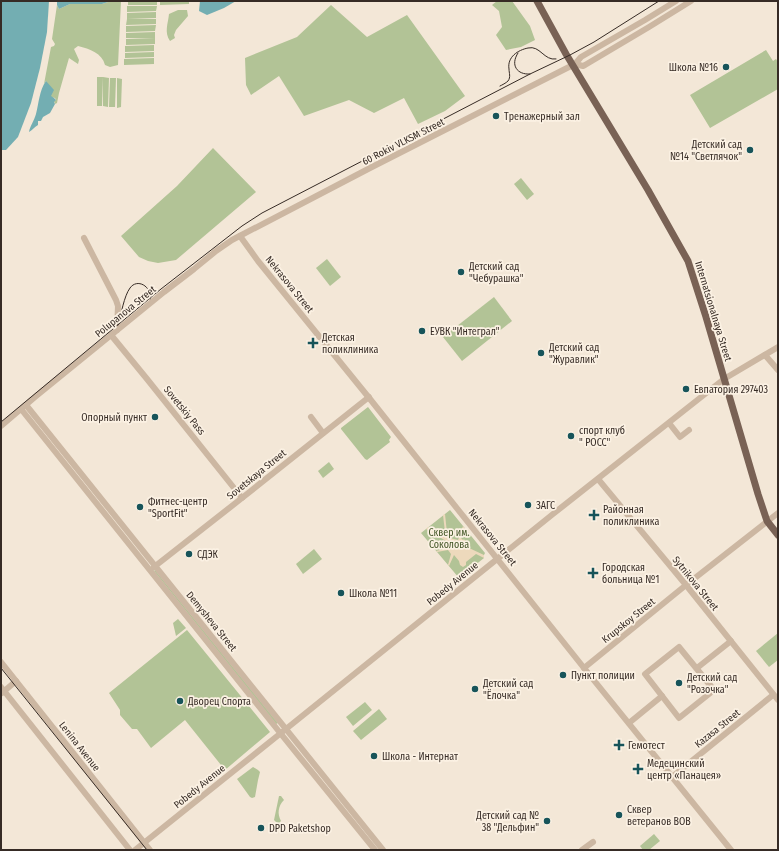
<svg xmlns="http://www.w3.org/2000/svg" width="779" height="851" font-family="'Fira Sans Condensed',sans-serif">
<rect width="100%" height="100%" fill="#f3e7d7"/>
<!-- green -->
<g fill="#b2c396">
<path d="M111,1H121L118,65L110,67L105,65C102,53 90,49 78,46L74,49L79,60L78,64L69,58L59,93L57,103L55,104L54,101L56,100L55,98L51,97L46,81L44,84L51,47L54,46L55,44L52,39L57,5L59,9L70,4H102Z"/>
<rect x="128" y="1" width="29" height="4"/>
<path d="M160,1H189V4L160,5Z"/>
<path d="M497,1H512L530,26L535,40L521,47L506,50L496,35L502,27L499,11L492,5Z"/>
<path d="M331,5L367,37L407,15L465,96L445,111L418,124L404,98L374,113L349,100L304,116L279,76L251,95L246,85L245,58L297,37Z"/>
<path d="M127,6H157L156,11L127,12Z"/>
<path d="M178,10H187L188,16L176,30L174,35L175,38L170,41C164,32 168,24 169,14Z"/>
<path d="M156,12V18L127,19V13Z"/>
<path d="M127,19H156V24L126,25Z"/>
<path d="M156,25L155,31L126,32V26Z"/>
<path d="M155,32V38H126V33Z"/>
<path d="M155,38V44L126,45V39Z"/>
<path d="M154,45V51L125,52V46Z"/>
<path d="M766,50L773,61L776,59L778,62V89L710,128L690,95Z"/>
<path d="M154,52V57L125,58V53Z"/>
<path d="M154,58V64L124,65V59Z"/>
<path d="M97,77H103L102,106H97Z"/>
<path d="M103,77L109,78L108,107L103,106Z"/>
<path d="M110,78H116L115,107H109Z"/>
<path d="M117,78L122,79L121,107L117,108Z"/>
<path d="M213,148L256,192L176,260L158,263L148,261L139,257L121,236L177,186Z"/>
<path d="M521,178L534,194L527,200L514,184Z"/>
<path d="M327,259L341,277L330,286L316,268Z"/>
<path d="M494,297L512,321L462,361L443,337Z"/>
<path d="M368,407L391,437L389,440L390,442L367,460L365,459L341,429V428Z"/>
<path d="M329,462L334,469L323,478L318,471Z"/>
<path d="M450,510L485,553L484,555V558L459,578L421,533Z"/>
<path d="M314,549L322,559L303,574L296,564Z"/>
<path d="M155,570L278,723L276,724L154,571Z"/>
<path d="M178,619L186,628L176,636L173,623Z"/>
<path d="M187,630L270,732L225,770L185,720L151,748L137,729H132L120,715V710L109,693Z"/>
<path d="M778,633V660L769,667L756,651Z"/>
<path d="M365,702L372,710L353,726L346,717Z"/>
<path d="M379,709L387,719L361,740L353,731Z"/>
<path d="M253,767L258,770L260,772L258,780L255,797L252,798L250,797L237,779Z"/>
<path d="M279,796H281L284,800C278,806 277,814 281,821L278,824L274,820Z"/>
<path d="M654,834L660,841L649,850H643L640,846Z"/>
</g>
<!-- plaza -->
<path fill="#edd9bc" d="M445,514L447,533L450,538L458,540L463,526L465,529L464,530L461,538L463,540L464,539L468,545L467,546L469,548L484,555V558L476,554L466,562V565L463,567L460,565L459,561L454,555L449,566L448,565L451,554L448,550L437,552L436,551L448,548L446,541L426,529L428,527L441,535L445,532L443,515Z"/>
<!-- water -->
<g fill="#73aeb2">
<path d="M1,1H49L47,32L40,68L31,103L18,137L6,150H1Z"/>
<path d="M57,1H111L102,4H70L59,9L57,5Z"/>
<path d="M200,1H236L224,8L207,15L199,11Z"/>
<path d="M46,81L54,90L51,96L54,98L56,100L54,102L55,104L50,113L43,117L41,121H38V125C34,127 33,130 29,132C30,126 34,121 36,114C39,103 39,91 46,81Z"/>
</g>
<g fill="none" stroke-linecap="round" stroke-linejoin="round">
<!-- minor -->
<g stroke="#ccb7a2" stroke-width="6">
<path d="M575,64L583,66L585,65L649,27L691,1"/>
<path d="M240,236L258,261L370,399L584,668L731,850"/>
<path d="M84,238L116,300L118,306L117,330"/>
<path d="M111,335L147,379L242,498"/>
<path d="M765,355L778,370"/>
<path d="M26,405L383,850"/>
<path d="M21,409L281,734L375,850"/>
<path d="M311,417L323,433"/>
<path d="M669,423L680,437L689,430"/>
<path d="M1,426L35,397L164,292L194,269L216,251L232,240L370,168L573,65L575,64L581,57L645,20L676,1"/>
<path d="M598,479L686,585L778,700"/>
<path d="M154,567L242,498L369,397"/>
<path d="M679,647L714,690L679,718L645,674Z"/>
<path d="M1,662L150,850"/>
<path d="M584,668L686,585L778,513"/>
<path d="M697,668L731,641"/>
<path d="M1,687L130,850"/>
<path d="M2,693L16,681"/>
<path d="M629,723L662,696"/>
<path d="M672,777L773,695"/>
<path d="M135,850L286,729L553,514L724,379L778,347"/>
<path d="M582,850L593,842"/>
</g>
<!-- major -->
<path stroke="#796255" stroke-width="7" d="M537,1L566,54L648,190L688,261L706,317L758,494L767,521L778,535"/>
<!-- tram -->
<g stroke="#362b25" stroke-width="1">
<path d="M518,53C510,65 517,75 530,74"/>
<path d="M500,86C502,85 506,83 508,81C511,77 509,73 509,69C507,57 518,50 528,48C540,45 544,61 556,59"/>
<path d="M118,325C121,315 124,296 130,288C137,278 152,286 150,299"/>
<path d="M1,422L161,289L242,226L262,213L530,74L570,55L594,42L659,1"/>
<path d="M1,668L147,850"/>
</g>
</g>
<!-- markers -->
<g fill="#17545a" stroke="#fbf1e3" stroke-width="1.5">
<circle cx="726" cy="67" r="4"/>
<circle cx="496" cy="116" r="4"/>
<circle cx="750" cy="150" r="4"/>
<circle cx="461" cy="272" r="4"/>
<circle cx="422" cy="331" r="4"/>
<path d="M311 337h4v4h4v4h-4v4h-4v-4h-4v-4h4z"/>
<circle cx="541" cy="353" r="4"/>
<circle cx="686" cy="389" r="4"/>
<circle cx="155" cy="417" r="4"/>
<circle cx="571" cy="436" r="4"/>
<circle cx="528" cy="505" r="4"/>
<circle cx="140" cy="507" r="4"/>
<path d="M592 509h4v4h4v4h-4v4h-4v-4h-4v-4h4z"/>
<circle cx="189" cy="554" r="4"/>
<path d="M591 567h4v4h4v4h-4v4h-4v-4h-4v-4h4z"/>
<circle cx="341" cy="593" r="4"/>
<circle cx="563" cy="675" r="4"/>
<circle cx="679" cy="683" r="4"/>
<circle cx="475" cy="689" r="4"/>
<circle cx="180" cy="701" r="4"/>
<path d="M617 739h4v4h4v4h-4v4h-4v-4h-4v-4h4z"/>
<circle cx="374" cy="756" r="4"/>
<path d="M636 763h4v4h4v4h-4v4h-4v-4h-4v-4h4z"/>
<circle cx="619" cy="815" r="4"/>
<circle cx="547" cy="821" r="4"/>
<circle cx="261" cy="828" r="4"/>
</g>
<g text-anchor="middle" stroke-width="3.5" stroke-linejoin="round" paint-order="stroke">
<!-- poi labels -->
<g font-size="10" fill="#362b25" stroke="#fbf1e3" text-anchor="start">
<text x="718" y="71" text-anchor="end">Школа №16</text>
<text x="504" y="120">Тренажерный зал</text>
<text x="742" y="148" text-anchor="end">Детский сад<tspan x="742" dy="12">№14 "Светлячок"</tspan></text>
<text x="469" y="270">Детский сад<tspan x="469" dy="12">"Чебурашка"</tspan></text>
<text x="430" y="335">ЕУВК "Интеграл"</text>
<text x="322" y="341">Детская<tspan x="322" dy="12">поликлиника</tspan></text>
<text x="549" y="351">Детский сад<tspan x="549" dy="12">"Журавлик"</tspan></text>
<text x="694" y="393">Евпатория 297403</text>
<text x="147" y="421" text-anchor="end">Опорный пункт</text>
<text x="579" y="434">спорт клуб<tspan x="579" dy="12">" РОСС"</tspan></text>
<text x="148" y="505">Фитнес-центр<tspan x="148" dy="12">"SportFit"</tspan></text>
<text x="536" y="509">ЗАГС</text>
<text x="603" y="513">Районная<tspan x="603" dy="12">поликлиника</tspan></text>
<text x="197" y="558">СДЭК</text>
<text x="602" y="571">Городская<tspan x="602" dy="12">больница №1</tspan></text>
<text x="349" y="597">Школа №11</text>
<text x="571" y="679">Пункт полиции</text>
<text x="687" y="681">Детский сад<tspan x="687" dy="12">"Розочка"</tspan></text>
<text x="483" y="687">Детский сад<tspan x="483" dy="12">"Ёлочка"</tspan></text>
<text x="188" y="705">Дворец Спорта</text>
<text x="628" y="749">Гемотест</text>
<text x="382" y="760">Школа - Интернат</text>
<text x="647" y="767">Медецинский<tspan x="647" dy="12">центр «Панацея»</tspan></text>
<text x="627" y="813">Сквер<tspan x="627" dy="12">ветеранов ВОВ</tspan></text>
<text x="539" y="819" text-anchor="end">Детский сад №<tspan x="539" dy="12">38 "Дельфин"</tspan></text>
<text x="269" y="832">DPD Paketshop</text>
</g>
<!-- street labels -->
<g font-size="10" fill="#362b25" stroke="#fbf1e3">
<text transform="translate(403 141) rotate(-27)" y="4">60 Rokiv VLKSM Street</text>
<text transform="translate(290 284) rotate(51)" y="4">Nekrasova Street</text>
<text transform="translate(125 311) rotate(-39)" y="4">Polupanova Street</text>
<text transform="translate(714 311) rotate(73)" y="4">Internatsionalnaya Street</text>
<text transform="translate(185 410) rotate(51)" y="4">Sovetskiy Pass</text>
<text transform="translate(256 474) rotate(-39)" y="4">Sovetskaya Street</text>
<text transform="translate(493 537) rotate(51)" y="4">Nekrasova Street</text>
<text transform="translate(452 583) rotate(-39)" y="4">Pobedy Avenue</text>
<text transform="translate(696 583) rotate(51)" y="4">Sytnikova Street</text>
<text transform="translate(628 620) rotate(-39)" y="4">Krupskoy Street</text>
<text transform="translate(212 621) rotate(51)" y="4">Demysheva Street</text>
<text transform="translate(717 728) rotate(-39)" y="4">Kazasa Street</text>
<text transform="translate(80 746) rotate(52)" y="4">Lenina Avenue</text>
<text transform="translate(199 786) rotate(-39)" y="4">Pobedy Avenue</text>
</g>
<!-- park labels -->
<g font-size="10" fill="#435627" stroke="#fbf1e3">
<text x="449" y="536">Сквер им.<tspan x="449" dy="12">Соколова</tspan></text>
</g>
</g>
<!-- border -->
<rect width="779" height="851" fill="none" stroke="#362b25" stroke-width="4"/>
</svg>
